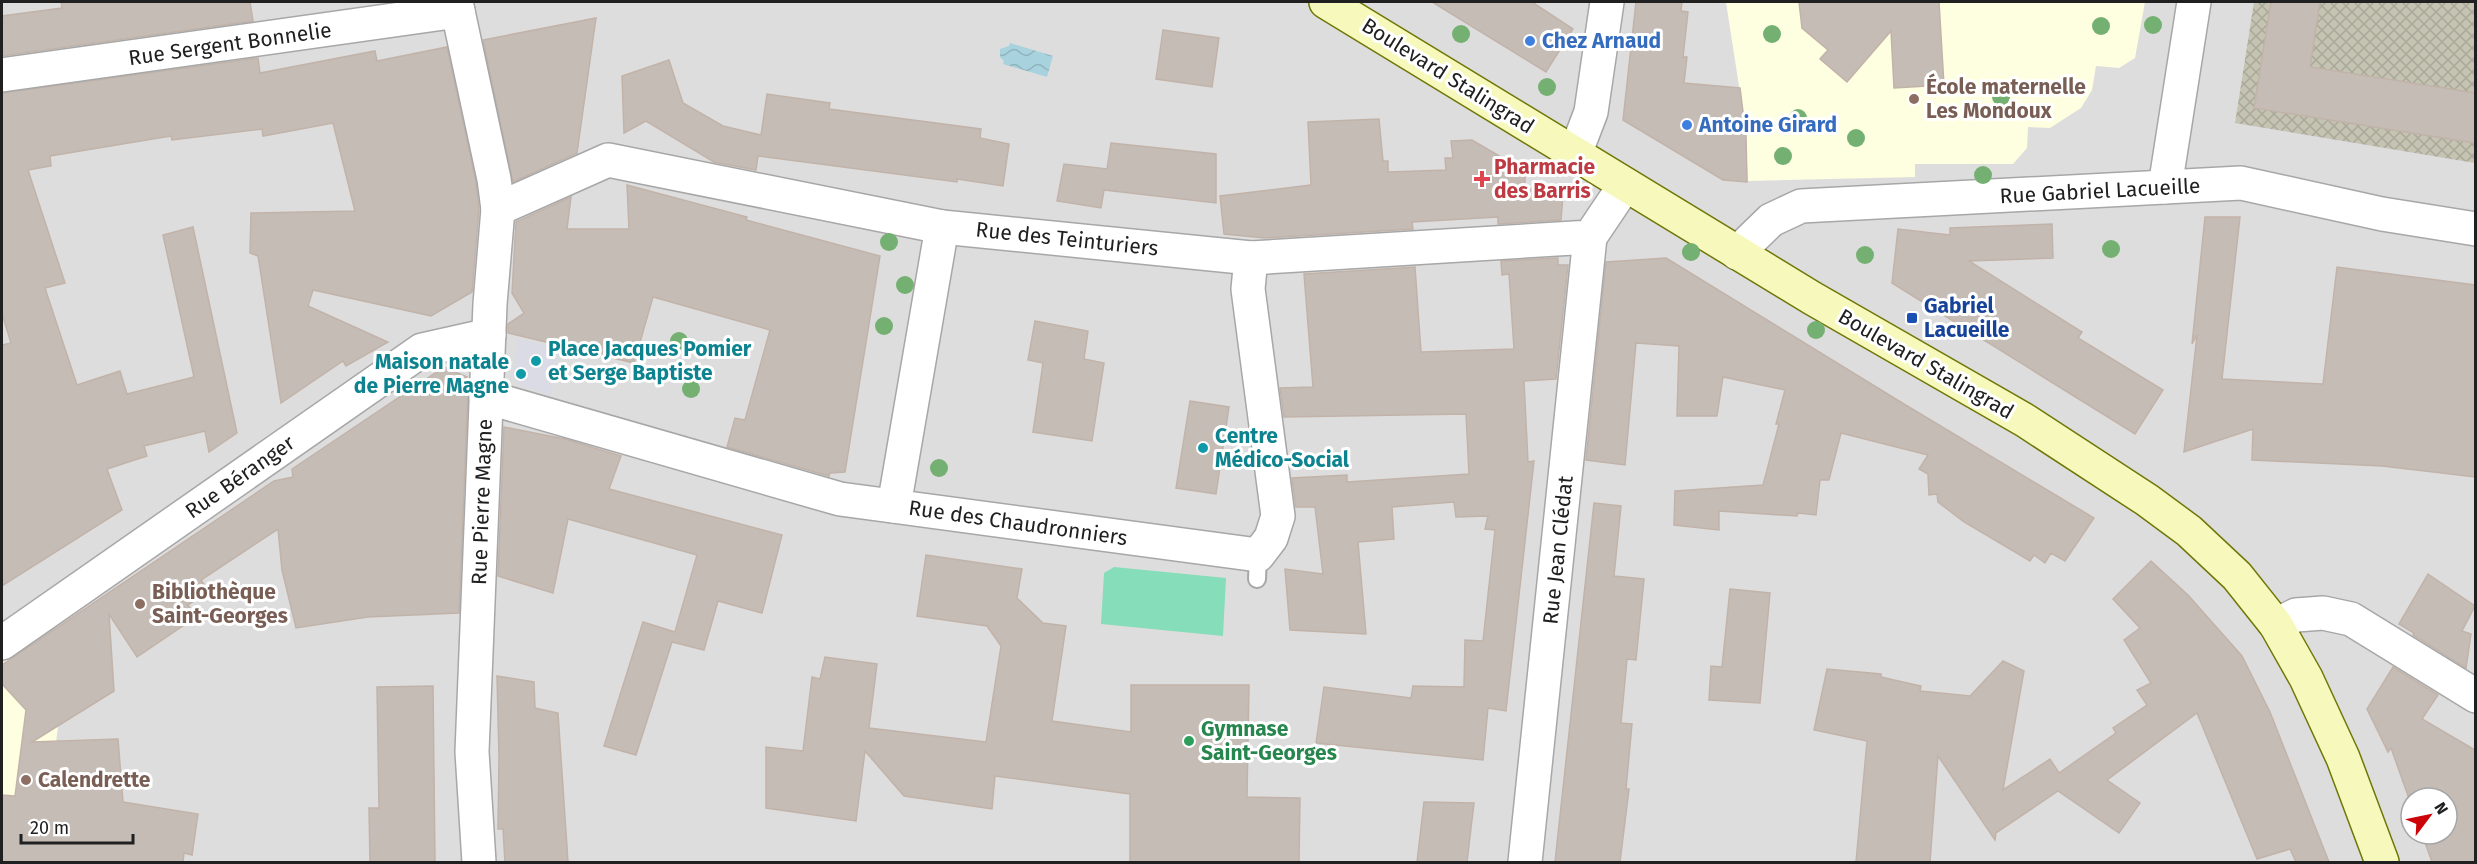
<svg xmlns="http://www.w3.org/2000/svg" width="2477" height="864" font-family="'Fira Sans',sans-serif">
<defs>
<pattern id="construction-cross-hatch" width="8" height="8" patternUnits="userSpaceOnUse" patternTransform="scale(1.5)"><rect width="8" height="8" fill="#c5c4b2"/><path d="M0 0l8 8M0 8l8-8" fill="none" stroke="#a9a899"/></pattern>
<pattern id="water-waves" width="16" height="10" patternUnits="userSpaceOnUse" patternTransform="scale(1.5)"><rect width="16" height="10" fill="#a8d2dd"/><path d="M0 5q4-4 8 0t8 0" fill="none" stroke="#90b4bd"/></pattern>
</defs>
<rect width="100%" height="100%" fill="#f0ede6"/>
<!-- residential -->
<path fill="#dedddd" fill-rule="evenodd" d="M2,2H2475V862H2ZM2411,798H2447V834H2411Z"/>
<!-- education -->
<g fill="#fefee1">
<path d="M1726,2H2145L2135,58L2119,68L2096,66L2092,90L2081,108L2050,128L2028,127L2027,148L2013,164H1915V177L1748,181L1745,125Z"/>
<path d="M17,653L62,697L40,862H2V663Z"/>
</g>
<!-- construction -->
<path fill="url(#construction-cross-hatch)" d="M2254,2H2475V163L2235,123Z"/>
<!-- pitch -->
<path fill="#86ddb9" d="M1114,567L1226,578L1223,636L1101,624L1104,573Z"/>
<!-- plaza -->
<path fill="#dbdbe6" d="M518,339L560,348L551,396L521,385L513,375Z"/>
<!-- water -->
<path fill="url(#water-waves)" d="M1010,43L1053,56L1047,77L1003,64L1004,61L1000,57V49L1009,46Z"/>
<!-- building -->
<g fill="#c5bcb6" stroke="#c2b3a9" stroke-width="1.5">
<path d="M61,2H250L253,21L2,56V16L62,8Z"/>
<path d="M1432,2H1532L1573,29L1546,72Z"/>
<path d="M1636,2H1682L1681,11L1688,12L1683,57H1687L1684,83L1740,88L1746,136L1747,182L1723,180L1623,120Z"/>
<path d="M1799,2H1939L1944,85L1894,88L1891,31L1847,82L1820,59L1828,50L1802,28Z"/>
<path d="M2271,2H2320L2310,67L2475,93V143L2254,108Z"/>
<path d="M596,18L577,153L513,182L483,40Z"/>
<path d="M1163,30L1219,38L1212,87L1156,79Z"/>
<path d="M447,47L476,182L479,209L472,292L431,316L313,290L308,306L388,342L346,366L343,361L281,403L258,256L250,253L251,213L355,211L333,123L263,136L262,129L172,140L171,136L50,156L51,166L28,170L65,283L45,288L77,385L120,371L127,394L194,377L163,235L193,227L237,433L209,452L205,431L144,446L147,456L107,469L122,510L2,586V345L11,343L2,314V93L258,58L260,73L375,51L377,61Z"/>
<path d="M669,60L683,103L723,126L761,135L767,94L830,103L829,109L981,129L980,138L1009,144L1003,186L957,179V182L758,156L756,170L714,162L646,121L624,133L622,76Z"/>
<path d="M1379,119L1383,161H1388V172L1446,170L1445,158H1453L1451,141L1472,140L1525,171V189L1549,186L1563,195L1561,220L1498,224V217L1412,222L1413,229L1265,238L1224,234L1220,196L1311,185L1308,122Z"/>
<path d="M1111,143L1216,154V203L1104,190L1101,208L1057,201L1064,164L1107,169Z"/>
<path d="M627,185L747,217L746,220L880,256L845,472L830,473L829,476L727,447L735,418L745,420L770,330L653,297L634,363L508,333V324L524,313L512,293L516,222L571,197L567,229H629Z"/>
<path d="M2205,217H2240L2222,379L2323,384L2337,267L2475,285V477L2382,466L2252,460L2253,429L2184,452L2197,335L2192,344Z"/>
<path d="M2052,224L2053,258L1969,261L2082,332L2078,338L2163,390L2135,434L1892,283L1898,229L1950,235V228Z"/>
<path d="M1558,258V265H1568L1556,379L1524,381L1528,462L1534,461L1530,497L1506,711L1488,708L1483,760L1316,743L1324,687L1411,698L1413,686L1464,687L1465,640L1483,641L1495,530L1485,529L1488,516L1456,517L1454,502L1392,507L1394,539L1358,542L1366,634L1290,630L1285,569L1323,574L1315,507H1296L1292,478L1347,475V482L1469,474L1466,414L1284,417L1280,388L1313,387L1304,274L1415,267L1421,352L1514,349L1509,274L1502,275L1501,261Z"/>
<path d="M1666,258L1899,401L2094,518L2065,561L2051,553L2045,563L2034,555L2030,561L1964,522L1938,502L1937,494L1929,495L1928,474L1919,469L1928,455L1841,433L1829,480H1820L1816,515L1798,513L1797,516L1719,511V530L1674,525L1675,491L1763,485L1779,424H1776L1785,390L1723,377L1717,416H1677L1679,346L1636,343L1625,465L1586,460L1606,262Z"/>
<path d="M1035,321L1088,331L1084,359L1104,363L1092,441L1033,432L1043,363L1028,360Z"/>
<path d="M444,367L467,377L466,389L468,390L459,613L368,617L296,628L282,570L278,529L201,580L209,591L188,605L196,617L137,657L109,614L114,691L32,742L118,739L123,802L198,814L192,855L184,853L183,862H2V795L15,796L26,710L2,684V665L274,481L293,477L292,469Z"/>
<path d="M1190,401L1229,407L1216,494L1176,488Z"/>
<path d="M504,427L565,439L621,456L609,489L782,535L762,613L718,601L704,650L672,642L636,755L604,746L643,622L675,632L697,555L568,519L553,593L498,576Z"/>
<path d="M1594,503L1621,506L1614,576L1644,579L1636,660L1627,659L1621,723L1632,724L1626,789H1629L1620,862H1555Z"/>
<path d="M926,555L1022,569L1017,598L1043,623L1066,626L1052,721L1131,732V685H1249L1247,797L1300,798L1299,862H1130V794L995,776L992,809L904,796L865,751L856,821L766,808V747L803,751L812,677L820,679L825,657L877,664L869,728L986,742L1001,646L987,626L917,616Z"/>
<path d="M2151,561L2188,595L2242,656L2270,712L2329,862H2296L2290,849L2257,859L2197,713L2107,780L2140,803L2119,833L2058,791L1996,833L1995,840L1938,756L1930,862H1856L1867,741L1814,730L1827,669L1881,674V677L1921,686L1920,691L1970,696L2003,661L2024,671L2003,790L2050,759L2059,773L2116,733L2113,728L2147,705L2137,690L2151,683L2124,640L2140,628L2113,599Z"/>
<path d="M2428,574L2475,606L2462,631L2471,634L2466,668L2413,635L2414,633L2399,624Z"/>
<path d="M1730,589L1770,593L1760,703L1709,700L1711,666L1722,667Z"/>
<path d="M2393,667L2438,695L2422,719L2475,750V862H2432L2422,834H2447V798H2411V804L2391,748L2388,752L2367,709Z"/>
<path d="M497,676L534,682L535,708L558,713L568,862H505L503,829H498L499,757Z"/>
<path d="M433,686L435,862H370L369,808H379L377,687Z"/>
<path d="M1424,802L1474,803L1467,862H1417Z"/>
</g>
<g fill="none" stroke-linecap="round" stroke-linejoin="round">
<!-- lane casing -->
<g stroke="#a7a7a7" stroke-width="20">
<path id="lane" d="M1257,579L1258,555"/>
</g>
<!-- street casing -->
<g stroke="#a7a7a7" stroke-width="36">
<g id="street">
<path d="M456,2L494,179L498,209L490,304L472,752L479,862"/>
<path d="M2,75L458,11"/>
<path d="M1575,154L1591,112L1607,2"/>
<path d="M2165,187L2194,2"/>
<path d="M498,209L608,160L942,227L1251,258L1590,237L1625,185"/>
<path d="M1737,253L1771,220L1801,206L2241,183L2382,214L2476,229"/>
<path d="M486,397L840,499L1258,555L1271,538L1278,516L1248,289L1251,258"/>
<path d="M894,506L942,227"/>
<path d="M2276,625L2296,615L2323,613L2351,619L2476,696"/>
<path d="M2,643L422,350L489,335"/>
<path d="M1525,862L1590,237"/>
</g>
</g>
<!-- secondary casing -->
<g stroke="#6e7707" stroke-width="36">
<path id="secondary" d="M1326,2L1812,298L2026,421L2147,500L2189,531L2237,576L2276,625L2306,678L2343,758L2382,862"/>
</g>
<!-- lane -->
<use href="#lane" stroke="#fff" stroke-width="16"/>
<!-- street -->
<use href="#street" stroke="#fff" stroke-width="33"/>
<!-- secondary -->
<use href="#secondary" stroke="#f7f9bc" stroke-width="33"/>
</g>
<!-- trees -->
<g fill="#74b072">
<circle cx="2153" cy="25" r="9"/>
<circle cx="2101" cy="26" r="9"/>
<circle cx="1461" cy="34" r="9"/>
<circle cx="1772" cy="34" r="9"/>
<circle cx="1547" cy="87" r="9"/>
<circle cx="2001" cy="97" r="9"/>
<circle cx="1798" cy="118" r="9"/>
<circle cx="1856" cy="138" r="9"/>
<circle cx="1783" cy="156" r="9"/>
<circle cx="1983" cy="175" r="9"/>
<circle cx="889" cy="242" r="9"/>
<circle cx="2111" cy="249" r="9"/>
<circle cx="1691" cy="252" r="9"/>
<circle cx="1865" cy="255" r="9"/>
<circle cx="905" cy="285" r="9"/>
<circle cx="884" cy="326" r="9"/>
<circle cx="1816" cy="330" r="9"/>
<circle cx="679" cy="341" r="9"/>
<circle cx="691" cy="389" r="9"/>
<circle cx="939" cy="468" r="9"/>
</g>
<!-- markers -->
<g fill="#3f7fe0" stroke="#fff" stroke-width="2">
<circle cx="1530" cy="41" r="6"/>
<circle cx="1687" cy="125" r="6"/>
</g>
<g fill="#8d6e63" stroke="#fff" stroke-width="2">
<circle cx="1914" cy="99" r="6"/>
<circle cx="140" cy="604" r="6"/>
<circle cx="26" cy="780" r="6"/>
</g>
<path fill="#e0444e" stroke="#fff" stroke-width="2" d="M1479 170h6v6h6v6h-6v6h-6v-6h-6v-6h6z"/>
<rect fill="#1a4fb4" stroke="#fff" stroke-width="2" x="1906" y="312" width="12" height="12" rx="3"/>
<g fill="#0f9aa8" stroke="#fff" stroke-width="2">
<circle cx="536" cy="361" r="6"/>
<circle cx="521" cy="374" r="6"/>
<circle cx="1203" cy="448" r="6"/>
</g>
<circle fill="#2e9e5b" stroke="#fff" stroke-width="2" cx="1189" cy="741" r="6"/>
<g text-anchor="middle" stroke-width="6" stroke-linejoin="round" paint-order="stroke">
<!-- shop labels -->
<g font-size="21" font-weight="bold" fill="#366cbe" stroke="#fff" text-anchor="start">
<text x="1542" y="48">Chez Arnaud</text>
<text x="1699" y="132">Antoine Girard</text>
</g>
<!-- street labels -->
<g font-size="21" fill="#202020" stroke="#fff">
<text transform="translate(230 44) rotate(-8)" y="7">Rue Sergent Bonnelie</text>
<text transform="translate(1448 76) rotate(32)" y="7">Boulevard Stalingrad</text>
<text transform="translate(2100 191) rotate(-3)" y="7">Rue Gabriel Lacueille</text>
<text transform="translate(1067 239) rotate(6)" y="7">Rue des Teinturiers</text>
<text transform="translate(1926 364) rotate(30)" y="7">Boulevard Stalingrad</text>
<text transform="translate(240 477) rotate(-35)" y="7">Rue Béranger</text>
<text transform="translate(482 502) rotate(-88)" y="7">Rue Pierre Magne</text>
<text transform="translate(1018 523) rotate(8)" y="7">Rue des Chaudronniers</text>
<text transform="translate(1558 550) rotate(-84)" y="7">Rue Jean Clédat</text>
</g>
<!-- education labels -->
<g font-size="21" font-weight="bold" fill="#785e54" stroke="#fff" text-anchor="start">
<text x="1926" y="94">École maternelle<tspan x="1926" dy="24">Les Mondoux</tspan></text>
<text x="152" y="599">Bibliothèque<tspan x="152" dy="24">Saint-Georges</tspan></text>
<text x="38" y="787">Calendrette</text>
</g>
<!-- health labels -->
<g font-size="21" font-weight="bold" fill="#be3a42" stroke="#fff" text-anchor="start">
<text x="1494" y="174">Pharmacie<tspan x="1494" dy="24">des Barris</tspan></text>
</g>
<!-- transit labels -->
<g font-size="21" font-weight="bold" fill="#164399" stroke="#fff" text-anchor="start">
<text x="1924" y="313">Gabriel<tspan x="1924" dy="24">Lacueille</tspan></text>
</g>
<!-- culture labels -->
<g font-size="21" font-weight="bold" fill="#0d838f" stroke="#fff" text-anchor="start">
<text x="548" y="356">Place Jacques Pomier<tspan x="548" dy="24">et Serge Baptiste</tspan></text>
<text x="509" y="369" text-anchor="end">Maison natale<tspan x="509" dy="24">de Pierre Magne</tspan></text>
<text x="1215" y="443">Centre<tspan x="1215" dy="24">Médico-Social</tspan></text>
</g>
<!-- leisure labels -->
<g font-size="21" font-weight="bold" fill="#27864d" stroke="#fff" text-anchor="start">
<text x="1201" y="736">Gymnase<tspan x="1201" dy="24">Saint-Georges</tspan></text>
</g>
</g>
<!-- border -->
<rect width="2477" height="864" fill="none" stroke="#202020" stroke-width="6"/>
<!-- north arrow -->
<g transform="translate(2429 816) rotate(58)"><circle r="28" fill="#ffffff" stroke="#a6a6a6" stroke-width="1.5"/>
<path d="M0-4.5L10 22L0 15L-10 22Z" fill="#cc040a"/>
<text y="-9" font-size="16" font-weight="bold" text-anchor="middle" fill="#202020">N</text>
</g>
<!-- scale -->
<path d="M21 834v9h112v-9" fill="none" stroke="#202020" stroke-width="3"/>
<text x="30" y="834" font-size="18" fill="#202020" stroke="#ffffff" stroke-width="4.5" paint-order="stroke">20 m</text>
</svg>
